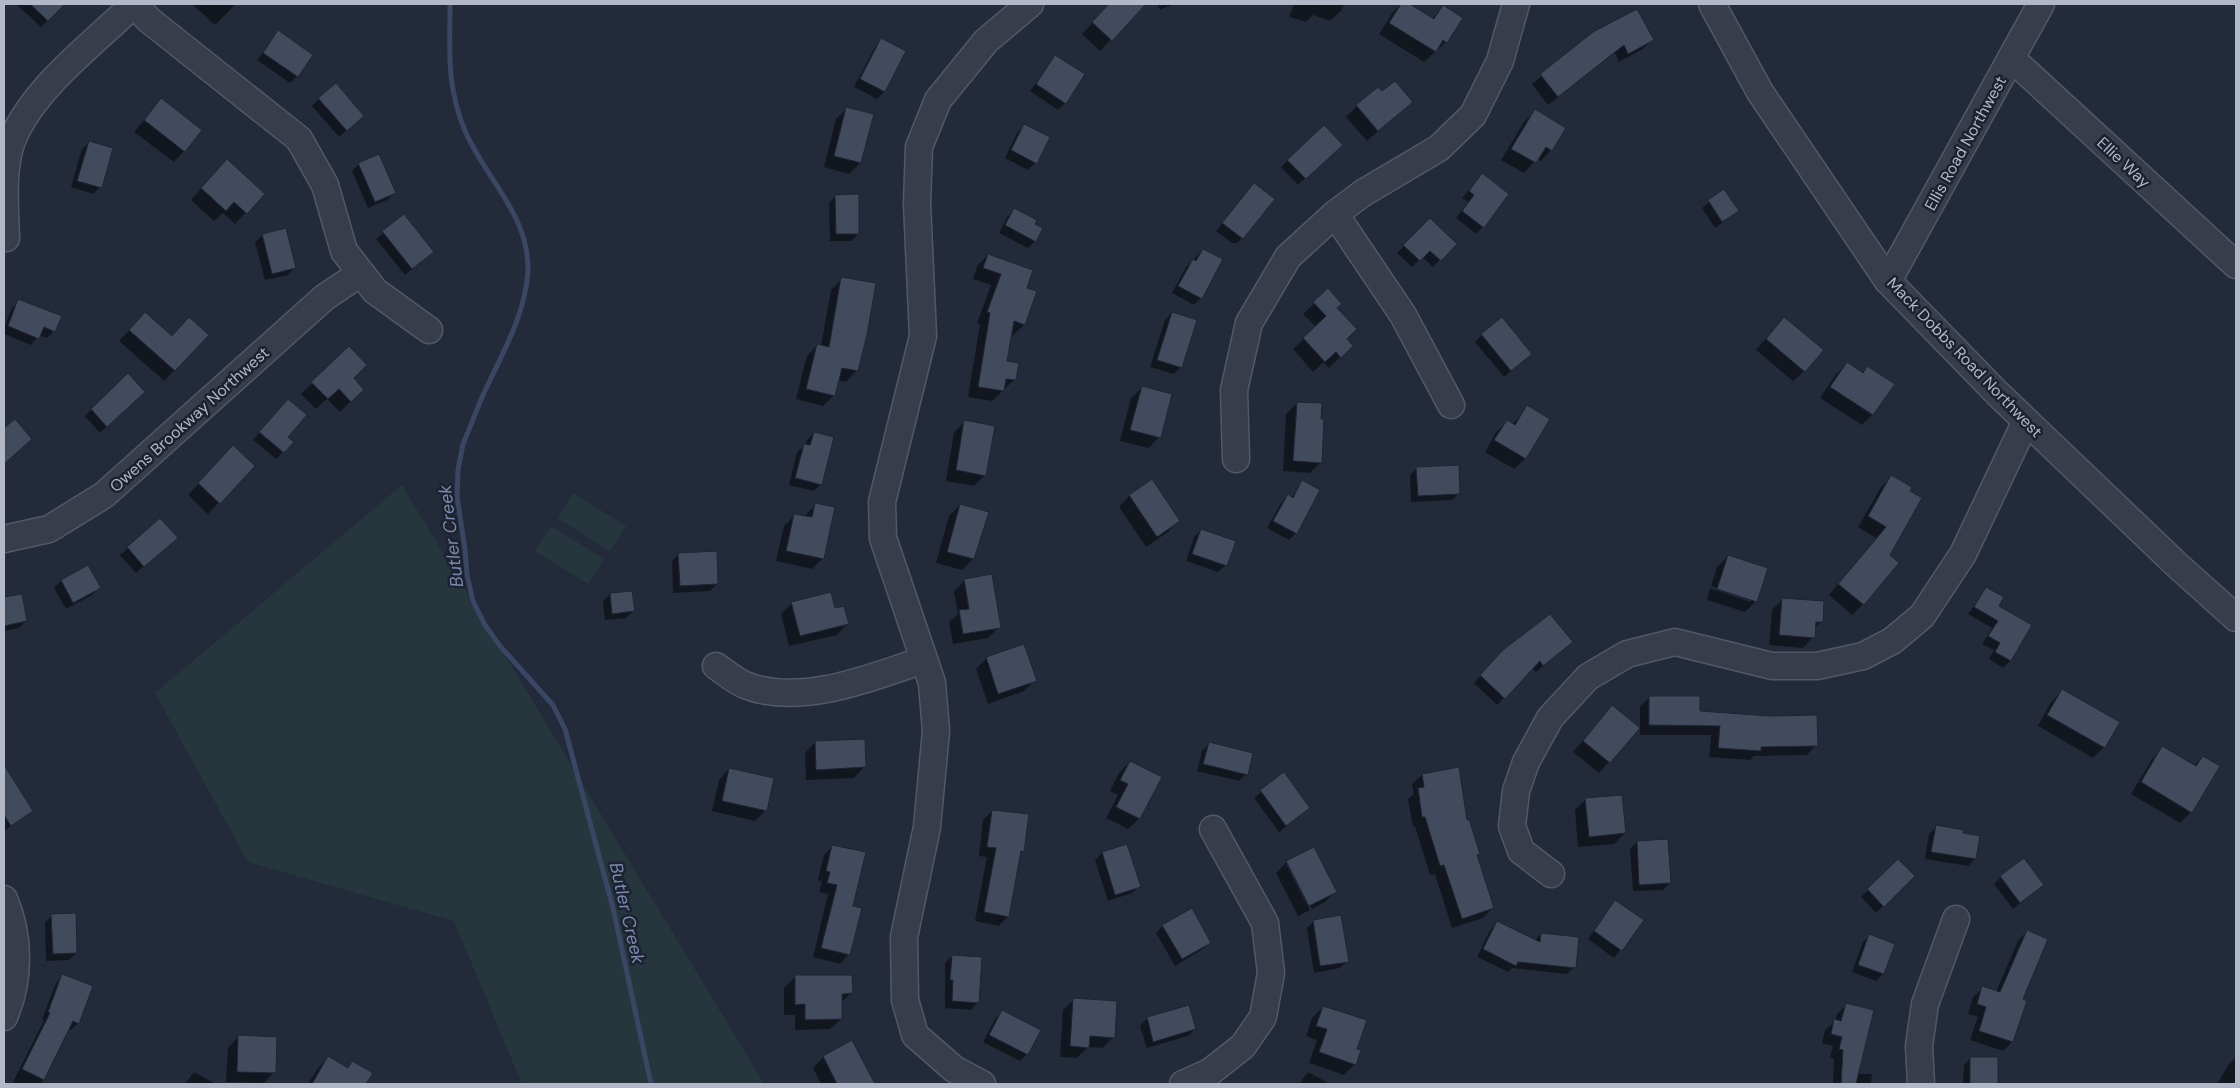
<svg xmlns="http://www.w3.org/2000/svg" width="2240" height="1088" font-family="'DM Sans',sans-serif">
<rect width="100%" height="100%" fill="#232b3b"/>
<!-- green -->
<g fill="#25373c">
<path d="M402,485L764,1084H522L454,921L248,862L155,693Z"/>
<path d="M573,493L626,526L610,551L557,518Z"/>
<path d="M551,526L604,559L588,584L535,551Z"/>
</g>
<!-- shadow -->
<g fill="#0007">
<path d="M16,4H62L63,5L41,27Z"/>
<path d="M192,4H236L215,25Z"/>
<path d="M1110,4H1144L1100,51L1082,34Z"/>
<path d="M1157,4H1174L1160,10Z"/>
<path d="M1294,4H1344L1341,11L1330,21L1313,15L1306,22L1289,17Z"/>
<path d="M1401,4H1408L1432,19L1443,7L1446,42L1424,62L1379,34L1393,12Z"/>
<path d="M278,32L297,76L290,83L257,60Z"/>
<path d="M1593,34L1652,40L1643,49L1619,62L1615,53L1548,105L1532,84Z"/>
<path d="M882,40L905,52L884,92L877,99L854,87L875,47Z"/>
<path d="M1055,57L1065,103L1058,110L1030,91Z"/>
<path d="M319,99L355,123L339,137L312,106Z"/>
<path d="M161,100L184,151L174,162L134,132Z"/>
<path d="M1411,102L1367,141L1346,117L1357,106Z"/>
<path d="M847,108L860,163L849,174L824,167L836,119Z"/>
<path d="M1535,111L1551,150L1541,161L1537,159L1524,173L1501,160L1524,122Z"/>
<path d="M1024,126L1035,163L1028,170L1005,158L1017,133Z"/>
<path d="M90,142L100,187L93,194L71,187L82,149Z"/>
<path d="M1334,152L1298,185L1281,167L1288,160Z"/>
<path d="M359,164L394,193L387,200L368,208L352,171Z"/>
<path d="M216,172L263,194L235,224L223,213L214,221L191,200Z"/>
<path d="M1482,175L1483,227L1476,234L1456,218L1468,202L1462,198Z"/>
<path d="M1724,191L1737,211L1715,228L1702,208Z"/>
<path d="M1247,192L1244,236L1237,243H1232L1216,231Z"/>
<path d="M836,196L858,234L851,241H830L829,203Z"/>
<path d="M1014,210L1033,224L1035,241L1028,248L999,233L1007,217Z"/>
<path d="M403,215L433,252L405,275L376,239Z"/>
<path d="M1430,220L1455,244L1433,267L1422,257L1412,267L1397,253Z"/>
<path d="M263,235L295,267L288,275L265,280L255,242Z"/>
<path d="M1203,250L1201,298L1194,305L1172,293L1186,267Z"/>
<path d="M988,255L1025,288L1035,292L1024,325L1013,335L1010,334L1006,362L1015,379L992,401L968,397L980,324L977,323L991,285L973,279L977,266Z"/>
<path d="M842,279L856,371L846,382L838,380L834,395L823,406L796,399L807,356L817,345L821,346L831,290Z"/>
<path d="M1328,290L1345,340L1351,346L1329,368L1324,362L1313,372L1293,349L1316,327L1303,314Z"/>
<path d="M19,301L54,331L47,338L39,335L31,345L4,334V327L12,308Z"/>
<path d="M1172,313L1181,367L1174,374L1150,367L1165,320Z"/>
<path d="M1784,318L1804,371L1793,381L1756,350Z"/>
<path d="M134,325L171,338L207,335L164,381L119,341Z"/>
<path d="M1482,335L1524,360L1504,377L1475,342Z"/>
<path d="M1847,364L1861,373L1868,367L1872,415L1862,425L1820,398L1836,374Z"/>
<path d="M312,383L362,390L340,412L327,399L316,409L301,394Z"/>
<path d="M1142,388L1159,437L1149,448L1120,441L1131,398Z"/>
<path d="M136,398L100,433L85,416L92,409Z"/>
<path d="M1297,403L1321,462L1310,473L1283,471L1286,414Z"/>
<path d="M1528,407L1548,419L1525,459L1514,469L1485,452L1496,432L1507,422L1512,425Z"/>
<path d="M281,408L287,437L283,452L276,459L253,440Z"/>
<path d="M965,422L985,475L974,486L946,481L954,432Z"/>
<path d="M814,433L821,484L814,491L789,485L797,452L806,445L807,440Z"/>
<path d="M223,458L253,466L208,514L188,495Z"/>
<path d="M1417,468L1459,493L1452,500L1411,502L1410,475Z"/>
<path d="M1892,477L1910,487L1863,604L1852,615L1829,595L1876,538L1858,527L1881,487Z"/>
<path d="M1151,481L1179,521L1168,532L1146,547L1119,507L1129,496Z"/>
<path d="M1303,482L1296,533L1289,540L1267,528L1281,503L1288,496L1291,498Z"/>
<path d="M816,504L823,558L812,569L776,561L784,526L795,515L804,517Z"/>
<path d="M960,505L978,538L973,559L962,570L936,563L949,516Z"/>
<path d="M160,520L169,545L136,573L120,555Z"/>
<path d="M1201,530L1226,565L1218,572L1186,561L1194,537Z"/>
<path d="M679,554L717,584L710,591L673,593L672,561Z"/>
<path d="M1728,556L1756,601L1745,612L1707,600L1710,588L1751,602V599L1711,586L1717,567Z"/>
<path d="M965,580L999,627L988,638L953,644L949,622L958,614L954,591Z"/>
<path d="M61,581L99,588L92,595L66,609L54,588Z"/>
<path d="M1987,589L1997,606L2030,626L2010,661L2003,668L1989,659L1994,650L1982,644L1992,628L1968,614Z"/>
<path d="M610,594L633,611L626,618L605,620L603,601Z"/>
<path d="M21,595L26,621L19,628L4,631V599Z"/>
<path d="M1783,599L1821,622L1814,629L1813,637L1803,648L1769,645L1772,610Z"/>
<path d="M792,603L834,610L847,624L837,635L789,646L781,614Z"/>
<path d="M1571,642L1536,672L1532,668L1497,705L1474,683L1497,658Z"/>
<path d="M987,658L1035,680L1024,691L988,704L976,669Z"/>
<path d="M2062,691L2104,747L2093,758L2038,726L2051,702Z"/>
<path d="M1650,697L1699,712L1816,745L1807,755L1754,756L1750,760L1709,757L1711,735H1640V706Z"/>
<path d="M1613,707L1638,728L1599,773L1573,752Z"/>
<path d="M815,742L864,767L854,778L806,780L805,753Z"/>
<path d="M1209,744L1246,774L1239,781L1197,771L1202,751Z"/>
<path d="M2163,748L2194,766L2203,757L2191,812L2180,823L2131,794L2152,759Z"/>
<path d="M1130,762L1160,778L1139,819L1128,829L1106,818L1118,795L1110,791L1119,773Z"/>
<path d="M729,769L766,810L755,821L712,811L719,780Z"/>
<path d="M1283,774L1309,808L1279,832L1254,798Z"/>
<path d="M1422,775L1466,821L1492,908L1483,918L1452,928L1435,874L1430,875L1415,826L1413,827L1408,799L1414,794L1412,784Z"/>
<path d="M10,777L32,810L4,831V781Z"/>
<path d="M1586,799L1625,833L1614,844L1578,847L1575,810Z"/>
<path d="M992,811L1023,851L1019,855L1008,916L999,926L975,921L987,857L979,856L983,820Z"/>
<path d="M1936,827L1962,834L1975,859L1968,866L1925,859L1929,834Z"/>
<path d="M1637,842L1670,883L1663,890L1633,891L1630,849Z"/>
<path d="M833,846L851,907L849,954L840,964L813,957L828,894L819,892L822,881L818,880L824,855Z"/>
<path d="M1127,846L1139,886L1132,893L1108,901L1095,860L1102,853Z"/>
<path d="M1313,848L1335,892L1325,902L1312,909L1289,864H1286L1310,910L1298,916L1276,873L1287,862Z"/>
<path d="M1898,861L1913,876L1876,913L1861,897Z"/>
<path d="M2001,877L2043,885L2013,909L1994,884Z"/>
<path d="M1616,902L1642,921L1614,958L1588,939Z"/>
<path d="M52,915L76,953L69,960L46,961L45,923Z"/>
<path d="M1314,921L1347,961L1340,968L1314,973L1307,928Z"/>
<path d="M1497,923L1534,941L1541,934L1574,967L1567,974L1512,968L1508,972L1477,957L1490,930Z"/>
<path d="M1163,926L1210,942L1203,949L1175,966L1156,933Z"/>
<path d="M2027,931L2021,1000L2012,1042L2003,1051L1970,1040L1978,1017L1968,1014L1973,997L1983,988L1996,992L2018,941Z"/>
<path d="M1870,935L1893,944L1883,974L1876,981L1852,972L1863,942Z"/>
<path d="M952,956L978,1002L971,1010L945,1008V963Z"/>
<path d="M63,976L78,1023L71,1030L68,1029L41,1084H12L44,1020L42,1019L56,983Z"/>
<path d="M795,977L851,993L841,1003V1019L830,1029L795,1030V1015H784V988Z"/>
<path d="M1074,999L1113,1037L1103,1048L1088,1047L1077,1058L1060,1057L1063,1010Z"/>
<path d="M1846,1005L1858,1074H1872L1871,1084H1833L1834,1059L1830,1058L1833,1046L1822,1043L1825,1030L1835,1021L1837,1014Z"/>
<path d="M1188,1007L1195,1029L1188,1036L1147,1048L1140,1026L1147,1019Z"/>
<path d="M1323,1007L1355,1050V1064L1344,1075L1309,1063L1317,1040L1306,1036L1312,1018Z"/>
<path d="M1002,1012L1027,1054L1020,1061L983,1042L995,1019Z"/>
<path d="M238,1037L274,1072L264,1083L226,1082L228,1048Z"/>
<path d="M852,1042L872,1083L821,1084L813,1068L823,1057Z"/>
<path d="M329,1057L347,1068L352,1063L371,1074L365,1084H308L318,1068Z"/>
<path d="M2236,1057V1084H2217L2229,1064Z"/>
<path d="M1971,1058H1997V1084H1963L1964,1065Z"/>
<path d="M194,1072L216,1084H185Z"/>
<path d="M1308,1072L1330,1084H1299Z"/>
</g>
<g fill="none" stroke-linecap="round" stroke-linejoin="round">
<!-- stream -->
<path stroke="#394664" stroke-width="5" d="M450,4C450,51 446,85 465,131C486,179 529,215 528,270C526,314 501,356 483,395C476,411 470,428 463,444L458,470L457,497L465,549L467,575L473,601L485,625L500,646L553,705L565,729L613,908L651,1084"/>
</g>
<!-- building -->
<g fill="#424a5d" stroke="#1e2432">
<path d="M30,4H65L48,21Z"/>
<path d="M1109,4H1146L1112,41L1092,22Z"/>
<path d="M1401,4H1410L1434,19L1443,5L1463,18L1447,43L1443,40L1436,52L1389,23Z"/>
<path d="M1637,9L1654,40L1628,54L1624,45L1558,97L1540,74L1593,32Z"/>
<path d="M278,30L313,55L298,77L263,53Z"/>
<path d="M881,38L906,51L885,92L860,79Z"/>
<path d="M1055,55L1085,74L1066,104L1036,84Z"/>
<path d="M1395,81L1413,102L1378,131L1356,105L1378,87L1382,91Z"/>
<path d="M336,83L364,116L347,131L318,98Z"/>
<path d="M161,98L202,130L185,152L144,120Z"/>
<path d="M846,107L874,114L861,163L834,156Z"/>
<path d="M1535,109L1566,128L1552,151L1546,147L1536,163L1511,149Z"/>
<path d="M1024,124L1050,137L1037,164L1011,150Z"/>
<path d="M1324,125L1343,145L1306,179L1287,160Z"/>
<path d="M89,141L113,148L102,188L77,181Z"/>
<path d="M379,154L396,193L375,202L358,163Z"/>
<path d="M227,159L265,194L247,214L234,202L226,211L201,188Z"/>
<path d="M1482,173L1509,194L1484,228L1462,211L1474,195L1469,191Z"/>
<path d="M1254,183L1275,199L1243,239L1222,223Z"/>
<path d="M1724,189L1739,211L1722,222L1708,200Z"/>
<path d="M859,194V234H836L835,195Z"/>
<path d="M1014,208L1037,220L1035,224L1043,228L1036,242L1005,225Z"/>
<path d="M404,214L434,252L412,269L382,231Z"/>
<path d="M1430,218L1457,244L1441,261L1430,251L1420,261L1403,245Z"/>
<path d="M286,228L296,268L272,274L262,234Z"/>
<path d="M1203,249L1223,259L1202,299L1178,286L1193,259L1196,261Z"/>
<path d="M988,254L1033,270L1027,288L1037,291L1025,325L1014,321L1007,361L1019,363L1016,380L1006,379L1004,391L978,387L990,313L987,312L1001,274L983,268Z"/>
<path d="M841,277L876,283L867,335L858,371L842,368L835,396L806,389L817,344L829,347Z"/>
<path d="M1328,288L1342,304L1337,308L1357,329L1347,339L1353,346L1341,358L1336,352L1325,362L1303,338L1326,316L1313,302Z"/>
<path d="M18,299L62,316L55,332L44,327L39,339L8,326Z"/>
<path d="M145,312L172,336L189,317L209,335L175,371L129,330Z"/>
<path d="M1172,312L1197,320L1182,368L1157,360Z"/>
<path d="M1502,317L1532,354L1511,371L1481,334Z"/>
<path d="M1784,317L1824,350L1805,372L1766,339Z"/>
<path d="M349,346L367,365L354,378L364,390L351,402L339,389L328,399L311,382Z"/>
<path d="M1847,362L1863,373L1867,366L1895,384L1873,415L1830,387Z"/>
<path d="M128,373L145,392L107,427L91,409Z"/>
<path d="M1142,386L1172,394L1161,438L1130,430Z"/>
<path d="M288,399L307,415L288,437L294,442L284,453L259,432Z"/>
<path d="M1297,402L1322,403L1321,419H1324L1322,463L1293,461Z"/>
<path d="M1527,405L1550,419L1526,459L1494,440L1507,420L1515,425Z"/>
<path d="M15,419L32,439L4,464V428Z"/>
<path d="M964,420L995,426L986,476L956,470Z"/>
<path d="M814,432L834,437L822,485L795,478L804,444L810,445Z"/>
<path d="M233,445L255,466L220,504L198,483Z"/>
<path d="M1459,465L1460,494L1418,496L1416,467Z"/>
<path d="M1891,475L1912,487L1910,491L1922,498L1890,555L1899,563L1864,605L1838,584L1886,527L1868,516Z"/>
<path d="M1152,479L1180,521L1157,537L1129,495Z"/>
<path d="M1302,480L1320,490L1297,534L1273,521L1288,494L1293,498Z"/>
<path d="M815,503L835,507L824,559L786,551L794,514L812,517Z"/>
<path d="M960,504L989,512L974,559L947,552Z"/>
<path d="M160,518L178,538L144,567L127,547Z"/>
<path d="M1201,529L1236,541L1227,566L1192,554Z"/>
<path d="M717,551L718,584L680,586L678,553Z"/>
<path d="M1728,555L1768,568L1757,602L1717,589Z"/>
<path d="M88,565L101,588L73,603L61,580Z"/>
<path d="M992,574L1001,628L963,634L959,610L969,609L964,579Z"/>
<path d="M1986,587L2004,597L1999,606L2032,625L2011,661L1995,652L2000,643L1988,636L1998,621L1974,607Z"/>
<path d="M632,591L635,611L612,614L610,593Z"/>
<path d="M831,592L835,608L844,606L849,624L800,636L791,602Z"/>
<path d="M22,594L27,621L4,626V597Z"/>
<path d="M1782,598L1824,601L1823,622H1816L1815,638L1779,635Z"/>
<path d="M1550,614L1573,642L1543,666L1540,661L1505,699L1480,675L1503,650Z"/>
<path d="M1024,644L1037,681L998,694L986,657Z"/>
<path d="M2062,689L2120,722L2105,748L2047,715Z"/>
<path d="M1649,696H1700V711L1770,716L1817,715L1818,746L1761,747V751L1718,748L1720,726L1649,725Z"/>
<path d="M1612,705L1640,728L1610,763L1583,741Z"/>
<path d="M865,739L866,767L816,770L815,741Z"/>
<path d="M1209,742L1253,753L1248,775L1203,764Z"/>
<path d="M2162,746L2196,766L2203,756L2220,766L2192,813L2141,782Z"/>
<path d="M1130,761L1162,777L1140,819L1116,807L1128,784L1120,780Z"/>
<path d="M4,765L33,811L11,826L4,815Z"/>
<path d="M1459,767L1467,820L1469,819L1480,854L1477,855L1494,908L1462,919L1444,865L1440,866L1425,817H1422L1418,788L1424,787L1422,774Z"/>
<path d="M729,768L774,778L767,811L722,801Z"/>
<path d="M1284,772L1310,808L1286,826L1260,790Z"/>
<path d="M1622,795L1626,833L1589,837L1585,798Z"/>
<path d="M992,810L1029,814L1024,852L1021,851L1009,917L984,912L996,848L987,847Z"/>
<path d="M1936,825L1964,830L1963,833L1980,836L1976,859L1931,852Z"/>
<path d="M1668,839L1671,883L1639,885L1637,841Z"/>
<path d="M1127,844L1141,887L1115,895L1102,852Z"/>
<path d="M832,845L866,852L853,906L862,908L850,955L821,948L837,885L827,883L830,872L826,871Z"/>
<path d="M1314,847L1337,892L1309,906L1286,861Z"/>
<path d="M2024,858L2044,885L2020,903L2000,876Z"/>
<path d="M1898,859L1915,876L1884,907L1867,889Z"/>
<path d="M1615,900L1644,920L1622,951L1594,931Z"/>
<path d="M1192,908L1211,943L1182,959L1162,925Z"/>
<path d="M76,913L77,953L53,954L51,914Z"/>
<path d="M1341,915L1349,962L1320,966L1313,920Z"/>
<path d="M1497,921L1540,942L1541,933L1579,937L1576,968L1518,962L1516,966L1483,949Z"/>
<path d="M2027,930L2048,939L2023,999L2027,1001L2013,1042L1979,1031L1986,1007L1977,1004L1982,986L2000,992Z"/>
<path d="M1869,934L1895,944L1884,974L1858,965Z"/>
<path d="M952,955L982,957L979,1003L952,1001L953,980H950Z"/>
<path d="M62,974L93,986L79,1024L73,1021L44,1080L22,1069L50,1013L48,1012Z"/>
<path d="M795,975H852L853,993L842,994V1019L805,1020V1004L795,1005Z"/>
<path d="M1073,998L1117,1001L1115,1038L1090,1036L1089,1048L1070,1046Z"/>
<path d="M1846,1003L1874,1010L1856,1084H1841L1843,1050L1839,1049L1842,1037L1831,1034L1834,1019L1841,1021Z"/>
<path d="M1189,1005L1196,1029L1153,1042L1147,1017Z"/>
<path d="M1323,1006L1367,1020L1357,1049L1361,1050L1356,1065L1319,1052L1327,1029L1316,1026Z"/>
<path d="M1002,1010L1041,1030L1028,1055L989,1035Z"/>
<path d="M238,1035L277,1037L276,1073L237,1072Z"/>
<path d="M852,1040L875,1084H837L823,1056Z"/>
<path d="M328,1056L348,1068L352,1061L373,1073L366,1084H312Z"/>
<rect x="1970" y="1057" width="28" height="27"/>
</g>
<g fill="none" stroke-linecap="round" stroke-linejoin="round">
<!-- minor casing -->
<g stroke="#525866" stroke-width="29">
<g id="minor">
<path d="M134,4L149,20L299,139L325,185L344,251L375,291L429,330"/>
<path d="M1712,4L1760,92L1888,281L1998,394L2177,565L2236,618"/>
<path d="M2011,58L2236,265"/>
<path d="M1335,214L1403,315L1451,405"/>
<path d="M6,238C5,208 1,163 14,136C36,86 95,42 134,4"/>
<path d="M1888,281L2041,4"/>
<path d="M1236,459L1234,390L1249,323L1288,257L1335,214L1363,193L1439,148L1473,115L1500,61L1516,4"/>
<path d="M4,539L49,529L104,495L325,297L361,273"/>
<path d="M716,666C725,672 735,681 745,685C799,707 871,678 923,660"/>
<path d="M1551,874L1521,851L1512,826L1516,791L1526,762L1550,718L1588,677L1627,654L1675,642L1772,666H1817L1863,656L1892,641L1922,616L1963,554L2026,421"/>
<path d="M4,899C20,936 20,980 4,1017"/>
<path d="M982,1084L954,1069L915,1035L905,1000L904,937L927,827L936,731L932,683L883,538L882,502L923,336L917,203L919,147L938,100L986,41L1030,4"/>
<path d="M1183,1084L1210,1072L1243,1046L1263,1017L1271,973L1265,923L1213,829"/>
<path d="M1921,1084L1919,1046L1925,1004L1956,919"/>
</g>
</g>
<!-- minor -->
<use href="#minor" stroke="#373d4b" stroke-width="26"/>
</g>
<g text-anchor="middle" stroke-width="5" stroke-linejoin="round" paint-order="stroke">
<!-- street labels -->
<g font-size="16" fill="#b2b8c7" stroke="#1c2230">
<text transform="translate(1965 143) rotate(-61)" y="6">Ellis Road Northwest</text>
<text transform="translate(2124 162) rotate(43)" y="6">Ellie Way</text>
<text transform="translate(1965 357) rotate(46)" y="6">Mack Dobbs Road Northwest</text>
<text transform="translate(189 419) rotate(-42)" y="6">Owens Brookway Northwest</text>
</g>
<!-- water labels -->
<g font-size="18" font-style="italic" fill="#7b8bae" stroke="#1c2230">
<text transform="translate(451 536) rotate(-97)" y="6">Butler Creek</text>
<text transform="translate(627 913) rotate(77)" y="6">Butler Creek</text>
</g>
</g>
<!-- border -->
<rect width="2240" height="1088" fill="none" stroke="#b2b8c7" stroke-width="10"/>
</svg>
